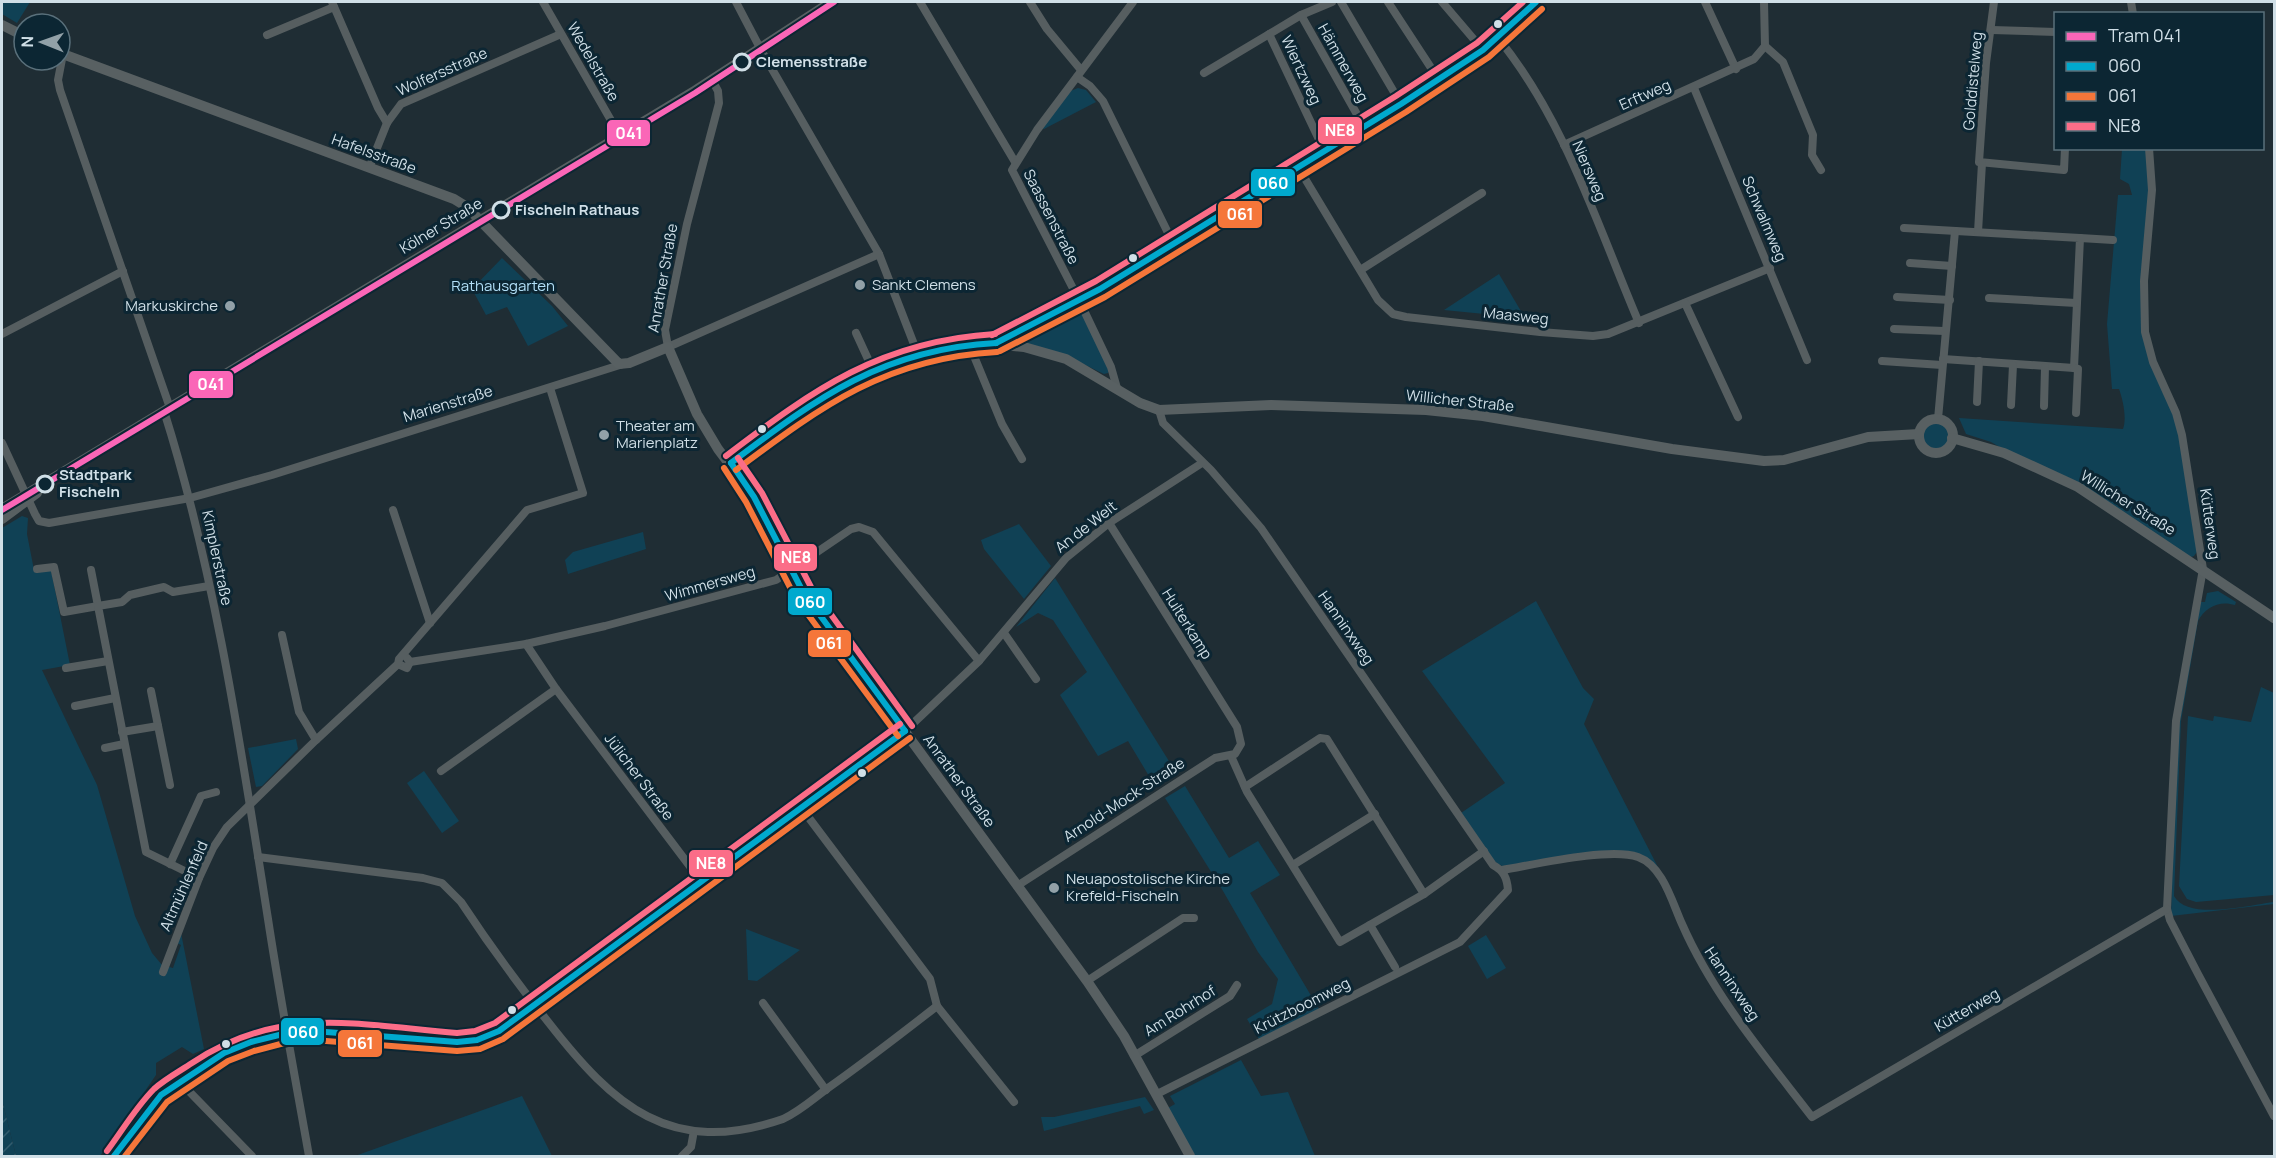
<svg xmlns="http://www.w3.org/2000/svg" width="2276" height="1158" font-family="Manrope,sans-serif">
<defs>
<pattern id="garden-furrows" width="10" height="10" patternUnits="userSpaceOnUse" patternTransform="scale(1.5)"><rect width="10" height="10" fill="#104155"/><path d="M-1 1l2-2M0 10L10 0M9 11l2-2" fill="none" stroke="#325c6d"/></pattern>
</defs>
<rect width="100%" height="100%" fill="#1f2d34"/>
<!-- green -->
<g fill="#104155">
<path d="M2,2H30L17,23L2,14Z"/>
<path d="M1078,88L1086,90L1096,102L1044,129L1042,128L1068,92Z"/>
<path d="M2122,149H2147L2150,195L2141,315L2178,425L2199,549L2194,556L2191,557L1991,442L1966,434L1959,418L2123,429C2127,418 2123,400 2119,389H2112L2107,324L2118,195H2132L2129,184L2120,179Z"/>
<path d="M502,258L552,306L568,326L528,346L507,307L486,315L472,289Z"/>
<path d="M1499,274L1525,318L1444,310Z"/>
<path d="M1078,305L1109,370L1108,373L1104,374L1081,363L1016,340L1017,335Z"/>
<circle cx="1936" cy="436" r="13"/>
<path d="M22,516L28,518L27,534L34,570H51L70,665L42,670L97,785L135,916L152,953L162,965L173,968L181,945L177,943L181,933L204,1049L193,1054L182,1047L156,1063V1075L100,1156H16L2,1100V528Z"/>
<path d="M1019,524L1051,566L1024,599L984,549L981,540Z"/>
<path d="M643,532L646,549L568,574L565,560L573,552Z"/>
<path d="M1055,578L1177,774L1155,786L1128,741L1098,756L1060,695L1087,672L1053,620L1038,613L1016,627Z"/>
<path d="M2218,591L2236,602L2235,605C2220,600 2205,607 2198,621L2181,721L2174,896C2187,921 2250,905 2274,902V904L2171,916L2176,745L2199,602H2205L2207,593Z"/>
<path d="M1536,601L1583,688L1594,699L1584,724L1660,871L1632,852L1502,866L1495,862L1461,813L1505,783L1422,671Z"/>
<path d="M2261,687L2274,693V895L2196,902L2187,899L2179,886L2188,716L2213,721L2214,716L2251,722Z"/>
<path d="M296,739L298,749L262,786L256,787L248,748Z"/>
<path d="M424,771L459,821L442,833L407,783Z"/>
<path d="M1185,786L1229,858L1258,841L1280,875L1250,893L1319,1009L1259,1039L1247,1019L1272,1004L1278,979L1258,952L1223,891L1165,798Z"/>
<path d="M746,929L800,950L757,981L748,980Z"/>
<path d="M1486,935L1506,968L1487,979L1468,946Z"/>
<path d="M1241,1060L1261,1096L1288,1092L1315,1156H1194L1168,1108L1175,1104L1170,1096Z"/>
<path d="M522,1096L552,1156H355Z"/>
<path d="M1145,1097L1154,1110L1144,1114L1140,1106L1044,1131L1041,1117H1054Z"/>
</g>
<!-- garden -->
<path fill="url(#garden-furrows)" d="M2,1100L16,1156H2Z"/>
<g fill="none" stroke-linecap="round" stroke-linejoin="round">
<!-- street -->
<g stroke="#565e60" stroke-width="8">
<path d="M332,2L378,108L387,123"/>
<path d="M543,2L620,136"/>
<path d="M736,2L761,50L879,254L917,352"/>
<path d="M920,2L1015,162"/>
<path d="M1030,2L1047,29L1081,70"/>
<path d="M1341,2L1401,104"/>
<path d="M1388,2L1439,80"/>
<path d="M1442,2L1483,50"/>
<path d="M1705,2L1736,69"/>
<path d="M1994,2L1986,63L1979,162L2064,170L2065,148"/>
<path d="M2131,2L2133,14"/>
<path d="M1301,15L1363,125"/>
<path d="M1992,30L2056,32"/>
<path d="M1269,34L1324,150"/>
<path d="M267,35L334,7"/>
<path d="M1498,38C1565,120 1598,227 1639,323"/>
<path d="M1765,46L1783,62L1813,135L1812,155L1821,170"/>
<path d="M63,54L58,80L60,90L170,408"/>
<path d="M1204,73L1301,15L1332,2"/>
<path d="M1077,77L1090,86L1103,101L1174,245"/>
<path d="M712,80L718,91L719,103L687,224L665,330L668,347L879,254"/>
<path d="M1694,88L1807,360"/>
<path d="M1564,145L1754,59L1765,46L1764,2"/>
<path d="M2149,148L2152,190L2144,281L2145,332L2153,362L2176,413L2182,435L2203,569L2176,721L2167,909L2170,920L2198,974L2274,1116"/>
<path d="M1298,167L1378,300L1393,314L1406,317L1540,332L1593,336L1608,334L1770,268"/>
<path d="M369,168L387,123L401,104L561,34"/>
<path d="M1904,228L2080,238L2074,368L1943,359"/>
<path d="M1978,232L1982,163"/>
<path d="M2080,238L2113,240"/>
<path d="M1910,263L1952,266"/>
<path d="M1362,269L1482,193"/>
<path d="M1897,297L1950,300"/>
<path d="M1989,298L2076,303"/>
<path d="M1685,303L1738,417"/>
<path d="M1894,329L1944,331"/>
<path d="M856,333L873,370"/>
<path d="M2,334L123,271"/>
<path d="M996,343L1100,289L1401,104L1483,50L1536,2"/>
<path d="M969,344L1002,424L1022,459"/>
<path d="M1882,361L1942,365"/>
<path d="M2074,368L2078,369L2076,413"/>
<path d="M1117,388L1111,367L1079,300L1012,170L1037,130L1133,2"/>
<path d="M1977,402L1979,361"/>
<path d="M2011,405L2013,365"/>
<path d="M2044,406L2045,367"/>
<path d="M164,411C216,576 241,749 268,919C280,998 295,1077 309,1156"/>
<path d="M1938,419L1955,231"/>
<path d="M2,443L35,514L39,521L49,523L190,498L272,475L623,364"/>
<path d="M393,510L430,623"/>
<path d="M37,569L54,567L64,612L98,606L91,570"/>
<path d="M1004,633L1036,679"/>
<path d="M282,635L299,712L316,740"/>
<path d="M526,644L556,689L701,881"/>
<path d="M410,662L526,644L605,626L776,580L851,529L859,527L873,532L979,661"/>
<path d="M398,664L407,668L410,662L407,658"/>
<path d="M66,668L108,661"/>
<path d="M151,691L170,785"/>
<path d="M75,706L115,698"/>
<path d="M122,732L158,726"/>
<path d="M105,748L124,744"/>
<path d="M1231,756L1247,792L1340,942L1424,894L1484,851"/>
<path d="M441,771L556,689"/>
<path d="M1245,787L1320,738L1327,739L1424,894"/>
<path d="M800,806L930,979L937,1006L1014,1102"/>
<path d="M258,857L423,878L442,883L461,902C488,943 518,984 549,1023C613,1105 670,1158 783,1119C800,1111 813,1099 828,1088C865,1062 901,1034 937,1006"/>
<path d="M170,864L201,796L216,792"/>
<path d="M1293,865L1375,814"/>
<path d="M1502,870C1533,865 1609,847 1638,857C1663,866 1672,902 1682,924C1713,995 1765,1056 1812,1117L2167,909"/>
<path d="M199,878L146,852L98,606L122,602L130,595L164,587L173,592L209,586"/>
<path d="M1017,886L1215,758L1235,754L1241,744L1237,727L1109,523"/>
<path d="M1370,925L1395,967"/>
<path d="M163,972L199,878L213,848L227,827L316,740L398,664L399,659L527,510L583,493L550,388"/>
<path d="M1087,981L1183,918H1194"/>
<path d="M763,1003L826,1090"/>
<path d="M1134,1056L1230,996L1237,985"/>
<path d="M180,1082L252,1156"/>
<path d="M1157,1094L1460,942L1508,890C1507,878 1504,871 1493,865L1261,528L1211,470L1163,423L1159,410"/>
<path d="M114,1156L161,1095L224,1053L251,1042L287,1033L313,1031L457,1042L477,1040L499,1031L800,806L905,731L979,661L1066,558L1109,523L1202,463"/>
<path d="M682,1156L691,1147L693,1136"/>
</g>
<!-- secondary -->
<g stroke="#586062" stroke-width="10">
<path d="M2,25L24,36"/>
<path d="M60,53L454,199L467,207L619,364L629,363L668,347L697,414L718,449L754,497L803,592L1087,981L1124,1036L1190,1156"/>
<circle cx="1936" cy="436" r="17"/>
<path d="M1952,438L2004,453L2078,487L2274,618"/>
<path d="M731,463L803,410L840,386L873,370L917,352L983,343L1024,347L1066,359L1140,403L1159,410L1271,405L1426,410L1483,416L1672,449L1764,461L1784,460L1868,437L1919,434"/>
<path d="M2,509L696,90L831,2"/>
<path d="M2,519L37,493"/>
</g>
<!-- bus-1 casing -->
<g stroke="#0c2633" stroke-width="10">
<g id="bus-1">
<path d="M996,343L1100,289L1401,104L1483,50L1536,2"/>
<path d="M731,463L754,497L803,592L905,731"/>
<path d="M731,463C818,397 883,349 996,343"/>
<path d="M114,1156L161,1095L224,1053L251,1042L287,1033L313,1031L457,1042L477,1040L499,1031L905,731"/>
</g>
</g>
<!-- bus-2 casing -->
<g stroke="#0c2633" stroke-width="10">
<g id="bus-2">
<path d="M1000,351L1105,297L1406,112L1489,57L1542,9"/>
<path d="M724,468L746,502L795,597L898,736"/>
<path d="M736,470C822,406 886,358 997,352"/>
<path d="M125,1156L167,1102L228,1061L254,1051L288,1042L313,1040L457,1051L480,1049L503,1039L910,738"/>
</g>
</g>
<!-- bus-3 casing -->
<g stroke="#0c2633" stroke-width="10">
<g id="bus-3">
<path d="M992,335L1096,281L1396,96L1477,43L1523,2"/>
<path d="M726,456C814,389 881,341 995,334"/>
<path d="M738,458L762,493L811,587L912,726"/>
<path d="M107,1151C122,1131 136,1107 154,1089C165,1079 180,1071 192,1063C281,1004 357,1025 457,1033L475,1031L495,1023L900,724"/>
</g>
</g>
<!-- bus-1 -->
<use href="#bus-1" stroke="#00a9ce" stroke-width="6"/>
<!-- bus-2 -->
<use href="#bus-2" stroke="#f5763a" stroke-width="6"/>
<!-- bus-3 -->
<use href="#bus-3" stroke="#fb6d88" stroke-width="6"/>
<!-- tram-1 casing -->
<g stroke="#0c2633" stroke-width="10">
<path id="tram-1" d="M2,510L695,93L834,2"/>
</g>
<!-- tram-1 -->
<use href="#tram-1" stroke="#fa66b7" stroke-width="6"/>
</g>
<!-- markers -->
<g fill="#d0dfe7" stroke="#0c2633" stroke-width="2">
<circle cx="1498" cy="24" r="5"/>
<circle cx="1133" cy="258" r="5"/>
<circle cx="762" cy="429" r="5"/>
<circle cx="862" cy="773" r="5"/>
<circle cx="512" cy="1010" r="5"/>
<circle cx="226" cy="1044" r="5"/>
</g>
<g fill="#0c2633" stroke="#d0dfe7" stroke-width="3">
<circle cx="742" cy="62" r="8"/>
<circle cx="501" cy="210" r="8"/>
<circle cx="45" cy="484" r="8"/>
</g>
<g fill="#92a1a8" stroke="#0c2633" stroke-width="2">
<circle cx="860" cy="285" r="6"/>
<circle cx="230" cy="306" r="6"/>
<circle cx="604" cy="435" r="6"/>
<circle cx="1054" cy="888" r="6"/>
</g>
<g text-anchor="middle" stroke-width="6" stroke-linejoin="round" paint-order="stroke">
<!-- street labels -->
<g font-size="15" fill="#d0dfe7" stroke="#0c2633">
<text transform="translate(593 62) rotate(60)" y="5">Wedelstraße</text>
<text transform="translate(1343 63) rotate(61)" y="5">Hämmerweg</text>
<text transform="translate(1301 70) rotate(65)" y="5">Wiertzweg</text>
<text transform="translate(442 72) rotate(-24)" y="5">Wolfersstraße</text>
<text transform="translate(1973 81) rotate(-85)" y="5">Golddistelweg</text>
<text transform="translate(1645 95) rotate(-24)" y="5">Erftweg</text>
<text transform="translate(374 154) rotate(20)" y="5">Hafelsstraße</text>
<text transform="translate(1589 171) rotate(67)" y="5">Niersweg</text>
<text transform="translate(1051 217) rotate(63)" y="5">Saassenstraße</text>
<text transform="translate(1764 219) rotate(67)" y="5">Schwalmweg</text>
<text transform="translate(441 226) rotate(-31)" y="5">Kölner Straße</text>
<text transform="translate(663 278) rotate(-80)" y="5">Anrather Straße</text>
<text transform="translate(1516 316) rotate(6)" y="5">Maasweg</text>
<text transform="translate(1460 401) rotate(6)" y="5">Willicher Straße</text>
<text transform="translate(448 404) rotate(-17)" y="5">Marienstraße</text>
<text transform="translate(2128 503) rotate(32)" y="5">Willicher Straße</text>
<text transform="translate(2210 524) rotate(82)" y="5">Kütterweg</text>
<text transform="translate(1086 527) rotate(-38)" y="5">An de Welt</text>
<text transform="translate(217 558) rotate(78)" y="5">Kimplerstraße</text>
<text transform="translate(710 584) rotate(-16)" y="5">Wimmersweg</text>
<text transform="translate(1187 624) rotate(58)" y="5">Hulterkamp</text>
<text transform="translate(1346 628) rotate(55)" y="5">Hanninxweg</text>
<text transform="translate(639 777) rotate(53)" y="5">Jülicher Straße</text>
<text transform="translate(959 781) rotate(54)" y="5">Anrather Straße</text>
<text transform="translate(1124 800) rotate(-33)" y="5">Arnold-Mock-Straße</text>
<text transform="translate(184 886) rotate(-66)" y="5">Altmühlenfeld</text>
<text transform="translate(1732 984) rotate(56)" y="5">Hanninxweg</text>
<text transform="translate(1302 1006) rotate(-27)" y="5">Krützboomweg</text>
<text transform="translate(1967 1010) rotate(-30)" y="5">Kütterweg</text>
<text transform="translate(1180 1011) rotate(-32)" y="5">Am Rohrhof</text>
</g>
<!-- stop labels -->
<g font-size="15" font-weight="bold" fill="#d0dfe7" stroke="#0c2633" text-anchor="start">
<text x="756" y="67">Clemensstraße</text>
<text x="515" y="215">Fischeln Rathaus</text>
<text x="59" y="480">Stadtpark<tspan x="59" dy="17">Fischeln</tspan></text>
</g>
<!-- poi labels -->
<g font-size="15" fill="#d0dfe7" stroke="#0c2633" text-anchor="start">
<text x="872" y="290">Sankt Clemens</text>
<text x="218" y="311" text-anchor="end">Markuskirche</text>
<text x="616" y="431">Theater am<tspan x="616" dy="17">Marienplatz</tspan></text>
<text x="1066" y="884">Neuapostolische Kirche<tspan x="1066" dy="17">Krefeld-Fischeln</tspan></text>
</g>
<!-- park labels -->
<g font-size="15" fill="#b2dff7" stroke="#0c2633">
<text x="503" y="291">Rathausgarten</text>
</g>
</g>
<g stroke="#0c2633" stroke-width="2">
<rect x="1317" y="116" width="46" height="29" rx="6" fill="#fb6d88"/>
<rect x="606" y="119" width="45" height="28" rx="6" fill="#fa66b7"/>
<rect x="1250" y="168" width="46" height="29" rx="6" fill="#00a9ce"/>
<rect x="1217" y="200" width="46" height="29" rx="6" fill="#f5763a"/>
<rect x="188" y="370" width="46" height="29" rx="6" fill="#fa66b7"/>
<rect x="773" y="543" width="45" height="29" rx="6" fill="#fb6d88"/>
<rect x="787" y="587" width="46" height="29" rx="6" fill="#00a9ce"/>
<rect x="807" y="629" width="45" height="29" rx="6" fill="#f5763a"/>
<rect x="688" y="849" width="46" height="29" rx="6" fill="#fb6d88"/>
<rect x="280" y="1017" width="45" height="29" rx="6" fill="#00a9ce"/>
<rect x="337" y="1029" width="46" height="29" rx="6" fill="#f5763a"/>
</g>
<g font-size="16" text-anchor="middle" font-weight="bold" fill="#fff">
<text x="1340" y="136">NE8</text>
<text x="629" y="139">041</text>
<text x="1273" y="189">060</text>
<text x="1240" y="220">061</text>
<text x="211" y="390">041</text>
<text x="796" y="563">NE8</text>
<text x="810" y="608">060</text>
<text x="829" y="649">061</text>
<text x="711" y="869">NE8</text>
<text x="303" y="1038">060</text>
<text x="360" y="1049">061</text>
</g>
<!-- border -->
<rect width="2276" height="1158" fill="none" stroke="#d0dfe7" stroke-width="6"/>
<!-- legend -->
<rect x="2054" y="12" width="210" height="138" fill="#0c2633" stroke="#5a707b" stroke-width="1.5"/>
<rect x="2066" y="32" width="30" height="9" fill="#fa66b7" stroke="#5a707b" stroke-width="1.5"/>
<text x="2108" y="42" font-size="18" fill="#d0dfe7">Tram 041</text>
<rect x="2066" y="62" width="30" height="9" fill="#00a9ce" stroke="#5a707b" stroke-width="1.5"/>
<text x="2108" y="72" font-size="18" fill="#d0dfe7">060</text>
<rect x="2066" y="92" width="30" height="9" fill="#f5763a" stroke="#5a707b" stroke-width="1.5"/>
<text x="2108" y="102" font-size="18" fill="#d0dfe7">061</text>
<rect x="2066" y="122" width="30" height="9" fill="#fb6d88" stroke="#5a707b" stroke-width="1.5"/>
<text x="2108" y="132" font-size="18" fill="#d0dfe7">NE8</text>
<!-- north arrow -->
<g transform="translate(42 42) rotate(271)"><circle r="28" fill="#0c2633" stroke="#5a707b" stroke-width="1.5"/>
<path d="M0-4.5L10 22L0 15L-10 22Z" fill="#92a1a8"/>
<text y="-9" font-size="16" font-weight="bold" text-anchor="middle" fill="#d0dfe7">N</text>
</g>
</svg>
